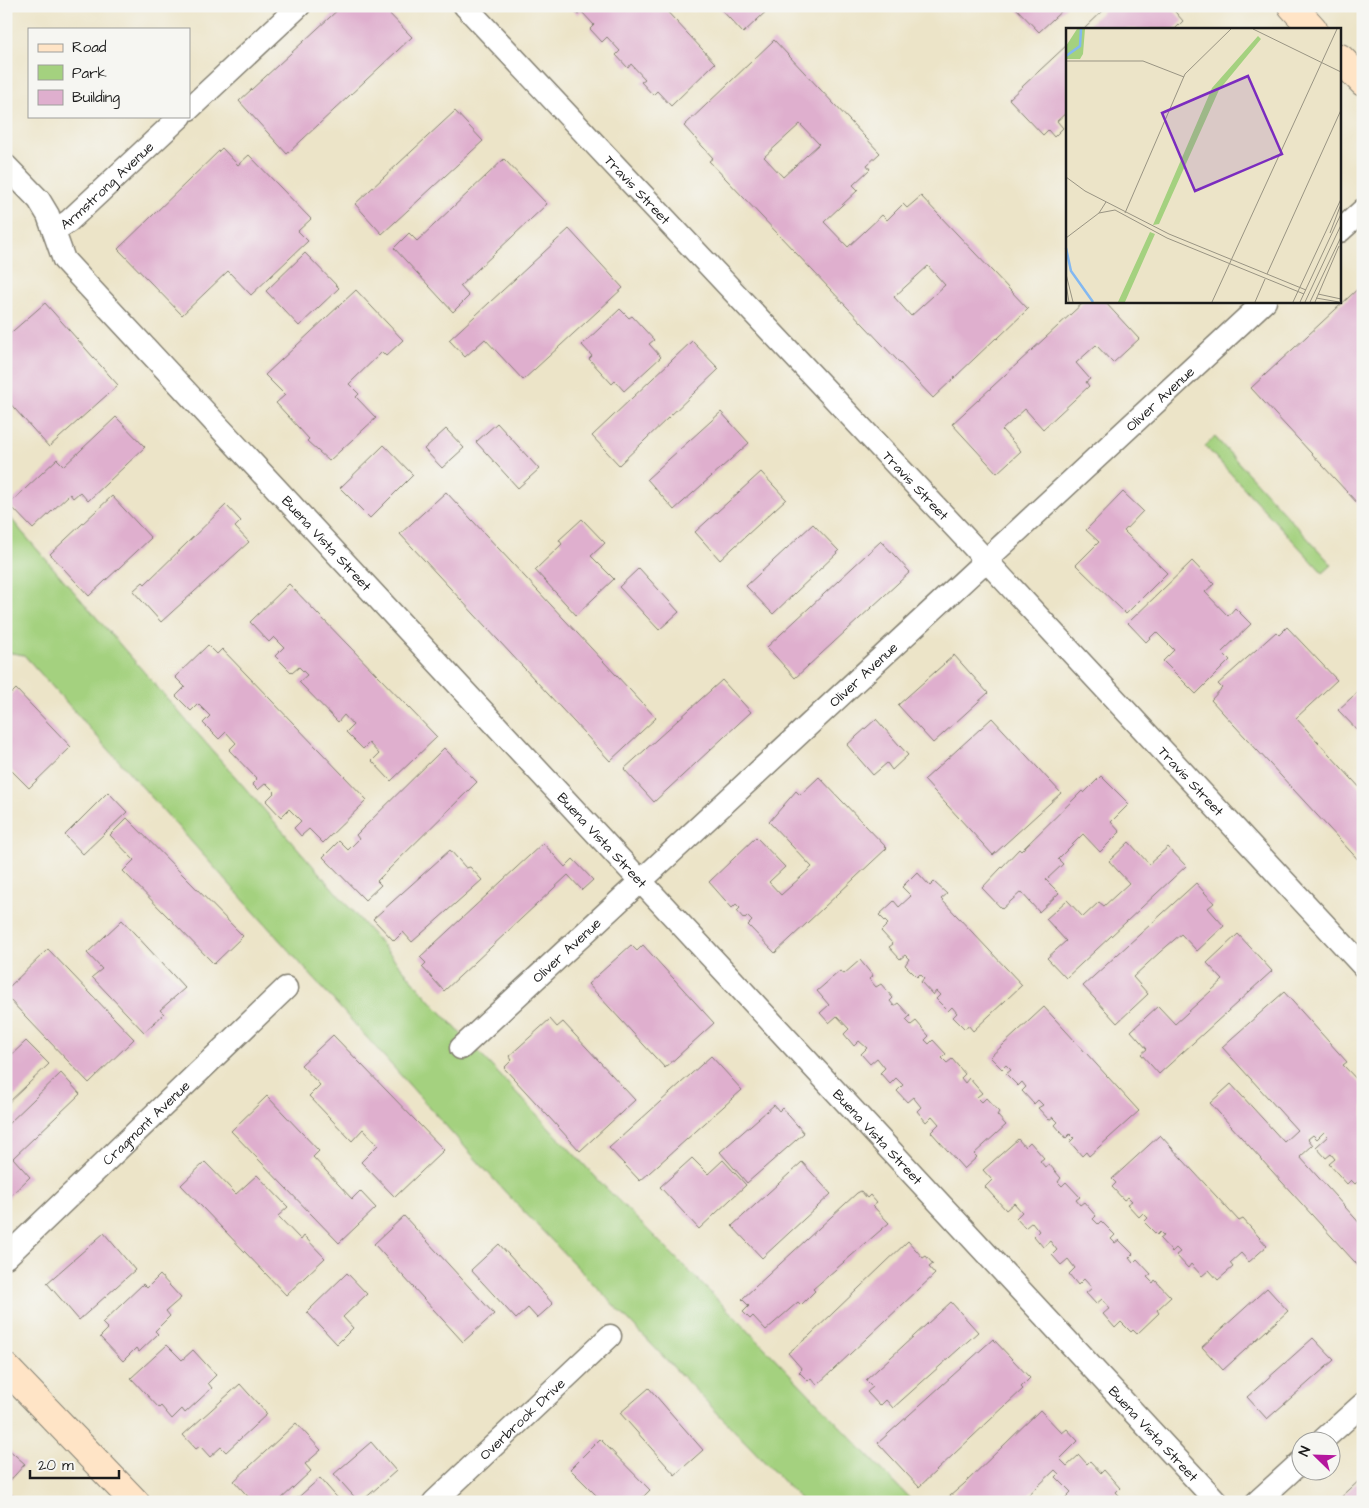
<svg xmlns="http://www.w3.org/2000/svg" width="1369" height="1508" font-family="'Architects Daughter',sans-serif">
<rect width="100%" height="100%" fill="#f6f6f2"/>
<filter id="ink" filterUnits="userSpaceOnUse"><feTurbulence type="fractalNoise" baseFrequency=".02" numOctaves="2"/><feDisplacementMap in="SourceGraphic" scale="10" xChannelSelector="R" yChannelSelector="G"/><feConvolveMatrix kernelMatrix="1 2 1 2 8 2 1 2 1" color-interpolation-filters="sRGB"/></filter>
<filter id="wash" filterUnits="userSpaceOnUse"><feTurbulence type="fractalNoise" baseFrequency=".0096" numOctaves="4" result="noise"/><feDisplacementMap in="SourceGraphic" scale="20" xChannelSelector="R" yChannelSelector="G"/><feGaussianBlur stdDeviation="1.12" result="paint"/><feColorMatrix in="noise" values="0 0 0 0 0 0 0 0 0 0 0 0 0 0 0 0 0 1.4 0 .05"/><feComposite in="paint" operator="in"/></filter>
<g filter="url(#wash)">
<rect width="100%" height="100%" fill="#ece4c8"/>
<!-- green -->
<g fill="#a4d17f" stroke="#60764e">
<path d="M1215,437L1332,565L1323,573L1205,446Z"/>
<path d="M6,512L22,532L436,1007L605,1187L737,1319L913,1502H803L507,1194L24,655L6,652Z"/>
</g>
<g id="blocks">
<!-- building -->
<g fill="#dfafce" fill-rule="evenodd">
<path d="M342,6H382L412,37L287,154L239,101Z"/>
<path d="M570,6H662L715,63L671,106L657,91L653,95L641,82L645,79L631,64L628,68L616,55L620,51L607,37L602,42L590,29L594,25L581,11L578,15Z"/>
<path d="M718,6H772L743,33Z"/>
<path d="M1014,6H1067L1039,32Z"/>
<path d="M1108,6H1170L1183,21L1175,29H1084Z"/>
<path d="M774,40L880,153L867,165L870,169L853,185L858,190L824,222L848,247L882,215L887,220L903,204L907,208L921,196L1028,309L997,339L996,338L933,398L709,161L713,158L684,126ZM800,124L819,144L783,177L764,157ZM928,266L945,285L911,316L894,297Z"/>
<path d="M1068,44V113L1067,112L1057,121L1063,128L1054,137L1048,130L1043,135L1009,99Z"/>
<path d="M455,111L483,141L382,234L355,204Z"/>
<path d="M222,148L238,165L249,155L311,219L298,231L308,241L251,295L228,271L182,315L118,249Z"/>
<path d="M504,159L547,204L460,286L469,296L453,312L394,248L409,233L417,241Z"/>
<path d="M569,229L623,288L523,380L485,339L465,357L449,340Z"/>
<path d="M305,253L339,288L299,326L266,291Z"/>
<path d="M1363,284V502L1359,505L1251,388Z"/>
<path d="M356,290L403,340L386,356L382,352L349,384L359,394L356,397L376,418L329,461L307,441L309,439L276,403L285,395L265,375Z"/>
<path d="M1085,301H1104L1139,339L1113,363L1096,345L1076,363L1090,379L1086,382L1089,386L1043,429L1025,409L1002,430L1021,451L997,473L952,424Z"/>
<path d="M45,303L118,385L49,447L6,399V337Z"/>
<path d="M620,309L629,318L632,316L654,340L649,344L661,357L624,391L615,381L612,384L589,359L592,356L582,345Z"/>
<path d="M692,341L719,369L619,465L592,436Z"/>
<path d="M721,412L749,443L674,510L647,479Z"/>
<path d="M116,417L145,447L88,501L80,492L73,498L70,494L33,529L9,504L57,459L64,466Z"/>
<path d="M497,423L539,469L518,488L476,442Z"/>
<path d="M446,429L464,448L442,468L424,449Z"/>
<path d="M384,445L413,475L370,518L340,488Z"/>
<path d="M761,472L786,499L720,560L695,532Z"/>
<path d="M446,492L656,718L610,761L400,534Z"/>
<path d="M1123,492L1143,511L1124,531L1167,573L1126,614L1076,565L1099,542L1086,530Z"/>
<path d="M112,496L151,538L89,596L50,554Z"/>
<path d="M226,505L241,521L235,527L249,542L161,622L133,591L143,582L145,584Z"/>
<path d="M582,519L605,543L591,556L614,579L576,615L535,570L562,544L559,540Z"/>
<path d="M813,524L839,551L773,614L746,586Z"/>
<path d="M881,541L910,572L795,678L767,647Z"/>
<path d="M1192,561L1214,584L1205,592L1228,616L1235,608L1251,624L1222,652L1230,660L1196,694L1163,661L1174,650L1156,632L1146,642L1128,623Z"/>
<path d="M639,568L679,612L659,630L619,587Z"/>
<path d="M289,584L437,737L391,781L372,761L379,754L369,743L363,749L346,732L353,725L344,715L338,722L299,682L307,675L299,667L292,673L275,656L284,647L274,637L269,642L250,622Z"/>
<path d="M1287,627L1337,680L1296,718L1363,791V865L1211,700L1222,688L1218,684L1276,632L1279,635Z"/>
<path d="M208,645L217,654L222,649L367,800L323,843L309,829L301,836L294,828L301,821L289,809L281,817L266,801L275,792L266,783L258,790L252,784L257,779L229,750L236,743L226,732L219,739L203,723L210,716L198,704L191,711L176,696L185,687L175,677Z"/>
<path d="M954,655L988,693L933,743L898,705Z"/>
<path d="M722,680L751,712L654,802L624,769Z"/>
<path d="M1363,687V736L1338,710Z"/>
<path d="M16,689L71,747L29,788L6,765V699Z"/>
<path d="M992,718L1061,793L993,855L924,780Z"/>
<path d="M876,719L908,755L892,770L887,763L873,775L847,745Z"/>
<path d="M444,748L477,782L377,881L381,885L365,900L323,857L339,841L348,850L359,839L356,835Z"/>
<path d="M1101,776L1129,804L1111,822L1120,832L1100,852L1083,834L1058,859L1063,864L1046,880L1059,893L1039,912L1021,892L1002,909L982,888L1019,849L1021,851L1082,791L1084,793Z"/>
<path d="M819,777L887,848L775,953L748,925L752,921L747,916L744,919L737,911L740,908L736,904L732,908L709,882L756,837L785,867L769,882L781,895L812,867L769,822L796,791L800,795Z"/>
<path d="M108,792L127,812L83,854L65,835Z"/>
<path d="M127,818L243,936L214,964L123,871L134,860L110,835Z"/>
<path d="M1129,842L1149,864L1168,847L1186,866L1066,978L1047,958L1066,941L1046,919L1067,900L1083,917L1099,902L1104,906L1129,883L1109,861Z"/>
<path d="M543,843L565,867L573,859L593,880L582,890L568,875L444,991L422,967L426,963L420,957Z"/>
<path d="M450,850L466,868L470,867L482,880L412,942L403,932L394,941L373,919Z"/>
<path d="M917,872L930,886L934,882L947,894L941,899L1022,985L973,1031L968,1025L965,1029L953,1017L957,1013L952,1007L948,1011L936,999L940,995L936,991L933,995L921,982L924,978L920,974L917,977L905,965L909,959L905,955L900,959L889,947L893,944L881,931L888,924L879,915L894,901L899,907L911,896L902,887Z"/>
<path d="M1196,883L1214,903L1208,908L1224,926L1197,951L1181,934L1160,952L1133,977L1148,994L1117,1023L1083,986Z"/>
<path d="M122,920L185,988L160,1010L164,1014L144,1032L92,977L102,969L87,953Z"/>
<path d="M1238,934L1272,971L1159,1074L1141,1054L1147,1049L1131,1031L1158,1006L1175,1024L1223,980L1207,963Z"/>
<path d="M631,945L637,951L643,945L714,1023L665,1068L588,984Z"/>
<path d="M48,949L134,1039L89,1083L6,996V990Z"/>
<path d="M860,960L873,976L869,979L876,987L881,984L893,998L890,1001L894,1006L898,1003L910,1016L906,1020L911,1025L916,1021L929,1036L925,1040L929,1044L933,1040L946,1054L942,1058L947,1063L952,1059L965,1074L961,1078L965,1083L969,1078L982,1093L977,1097L982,1102L986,1098L999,1112L997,1115L1006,1125L974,1154L977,1157L964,1169L931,1132L939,1124L932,1116L926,1122L917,1111L921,1107L913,1097L907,1102L897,1091L903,1085L896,1078L890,1084L880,1073L885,1068L877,1058L870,1064L861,1054L867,1048L859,1041L854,1046L844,1034L849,1029L837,1016L829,1023L820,1013L829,1005L817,991L840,971L844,974Z"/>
<path d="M1284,992L1347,1062L1343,1065L1363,1086V1177L1355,1184L1351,1180L1347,1184L1329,1164L1335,1159L1331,1154L1326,1158L1316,1147L1328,1136L1324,1132L1317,1139L1313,1135L1308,1139L1313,1145L1300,1157L1363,1227V1271L1210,1103L1231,1084L1284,1142L1297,1130L1222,1047Z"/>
<path d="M1044,1007L1139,1111L1089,1156L1086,1152L1082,1156L1070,1142L1074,1138L1070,1134L1066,1138L1055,1125L1058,1122L1053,1117L1049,1120L1038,1108L1043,1105L1038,1100L1034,1104L1022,1091L1026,1087L1022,1082L1018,1086L1006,1074L1011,1070L1006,1065L1002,1069L990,1057Z"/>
<path d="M550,1019L557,1027L563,1022L635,1100L580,1151L504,1068L512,1060L509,1056Z"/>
<path d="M333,1035L444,1150L395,1197L361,1162L378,1145L363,1129L352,1141L309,1096L320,1085L301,1065Z"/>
<path d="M26,1041L49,1064L6,1105V1060Z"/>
<path d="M711,1056L742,1090L640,1181L609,1148Z"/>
<path d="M61,1073L80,1094L13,1158L30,1177L6,1200V1126Z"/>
<path d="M267,1096L319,1151L313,1157L352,1199L360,1191L376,1208L339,1243L231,1131Z"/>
<path d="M774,1105L779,1111L782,1108L804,1133L747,1183L720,1152Z"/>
<path d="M1160,1135L1239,1221L1243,1219L1267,1246L1249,1262L1241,1253L1230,1263L1233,1267L1218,1280L1209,1270L1202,1276L1191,1264L1188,1268L1176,1255L1180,1252L1176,1248L1172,1252L1160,1239L1164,1236L1160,1232L1157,1235L1144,1222L1148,1218L1143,1213L1139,1217L1127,1204L1132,1201L1128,1197L1124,1200L1112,1187L1116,1183L1112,1179Z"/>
<path d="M1018,1139L1025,1147L1030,1142L1044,1158L1040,1161L1045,1167L1049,1164L1061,1178L1058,1182L1062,1186L1066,1182L1080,1197L1076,1200L1080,1205L1084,1202L1096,1216L1093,1219L1098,1224L1101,1221L1115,1235L1111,1239L1115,1243L1119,1240L1133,1254L1129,1258L1133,1263L1137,1259L1151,1274L1147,1277L1153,1283L1155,1280L1171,1297L1157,1310L1159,1313L1137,1334L1133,1330L1131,1332L1121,1322L1115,1328L1103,1314L1110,1308L1102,1299L1096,1304L1086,1293L1092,1288L1084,1279L1078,1285L1069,1274L1075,1268L1068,1259L1061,1265L1052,1255L1057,1250L1050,1241L1043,1247L1034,1236L1039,1231L1032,1222L1025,1228L1016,1218L1022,1212L1014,1203L1006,1210L985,1187L992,1180L983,1170Z"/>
<path d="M692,1158L708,1174L723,1160L746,1185L699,1229L660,1187Z"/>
<path d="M205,1162L236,1194L257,1175L288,1207L278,1216L301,1240L304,1236L325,1258L286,1295L181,1185Z"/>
<path d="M802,1162L831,1194L762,1258L732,1226Z"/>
<path d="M861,1191L867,1198L870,1195L877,1203L873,1206L889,1223L813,1289L815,1291L801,1305L798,1302L766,1330L753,1316L750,1319L743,1312L749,1306L742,1299L857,1193Z"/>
<path d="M404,1216L494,1314L463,1342L374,1244Z"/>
<path d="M104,1233L135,1270L79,1320L47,1283Z"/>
<path d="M908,1241L923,1258L926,1256L933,1264L929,1267L935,1274L817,1385L811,1378L808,1381L799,1372L802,1369L788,1353L809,1336Z"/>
<path d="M499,1244L553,1304L537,1318L528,1308L516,1319L471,1270Z"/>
<path d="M347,1273L367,1294L343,1317L353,1328L337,1344L307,1312Z"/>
<path d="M160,1275L181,1298L166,1311L170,1316L155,1331L158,1334L139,1352L136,1348L123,1361L100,1337L108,1329L102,1323L143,1284L147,1288Z"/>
<path d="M1267,1288L1288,1311L1223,1370L1202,1347Z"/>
<path d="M951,1302L978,1332L893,1408L886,1400L880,1406L867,1392L873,1387L866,1380Z"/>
<path d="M1313,1338L1334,1360L1267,1419L1247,1397Z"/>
<path d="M993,1339L1030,1378L1021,1387L1023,1389L919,1487L878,1443Z"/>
<path d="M167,1345L182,1360L193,1350L216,1375L208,1383L212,1388L185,1413L182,1409L172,1419L161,1406L159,1408L131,1378Z"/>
<path d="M240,1384L267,1414L226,1452L221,1447L210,1457L200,1446L196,1449L183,1435Z"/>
<path d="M649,1388L703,1450L675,1475L620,1413Z"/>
<path d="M1040,1410L1062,1433L1067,1429L1078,1441L1060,1459L1067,1466L1079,1455L1087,1464L1090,1461L1101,1473L1104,1470L1120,1488L1116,1492L1125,1502H1061L1071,1492L1056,1477L1059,1474L1055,1470L1021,1502H943L964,1484Z"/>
<path d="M296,1423L321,1450L305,1464L311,1471L278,1502H253L234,1481Z"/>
<path d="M600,1439L650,1490L638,1502H603L570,1469Z"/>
<path d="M371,1442L396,1471L361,1502H359L334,1474Z"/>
<path d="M6,1447L25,1464L6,1485Z"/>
<path d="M1363,1477V1502H1336Z"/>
<path d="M320,1478L341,1502H293Z"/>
<path d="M6,1490L19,1502H6Z"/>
</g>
</g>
</g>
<g filter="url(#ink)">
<use href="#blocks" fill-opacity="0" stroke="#848072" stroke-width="1"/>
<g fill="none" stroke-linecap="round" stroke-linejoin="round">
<!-- street casing -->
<g stroke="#848072" stroke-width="25">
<g id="street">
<path id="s1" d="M465,6L968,541L1363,966"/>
<path d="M189,109L299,6"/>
<path id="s2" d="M6,166L39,200L48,215L64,260L1217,1502"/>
<path id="s3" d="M54,231L69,221L181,116"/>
<path d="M1340,231L1363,210"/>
<path id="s4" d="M461,1048L1265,301"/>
<path id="s5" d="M6,1257L286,988"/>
<path d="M1323,1440L1363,1404"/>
<path id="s6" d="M434,1502L610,1336"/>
<path d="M1257,1502L1302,1461"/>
</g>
</g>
<!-- secondary casing -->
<g stroke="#848072" stroke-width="30">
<g id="secondary">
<path d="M1292,6L1313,29"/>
<path d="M1340,58L1363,82"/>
<path d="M6,1368L135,1502"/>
</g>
</g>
<!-- street -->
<use href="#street" stroke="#fff" stroke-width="22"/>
<!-- secondary -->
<use href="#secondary" stroke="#ffe4c6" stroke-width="28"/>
</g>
</g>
<g text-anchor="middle" stroke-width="4" stroke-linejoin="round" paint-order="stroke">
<!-- street labels -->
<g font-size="14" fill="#1c1c1c" stroke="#f6f6f2">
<text dy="5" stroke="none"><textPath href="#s3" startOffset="70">Armstrong Avenue</textPath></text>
<text dy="5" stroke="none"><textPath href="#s1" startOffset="252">Travis Street</textPath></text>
<text dy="5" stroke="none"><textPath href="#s4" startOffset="954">Oliver Avenue</textPath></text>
<text dy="5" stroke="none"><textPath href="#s1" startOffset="658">Travis Street</textPath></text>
<text dy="5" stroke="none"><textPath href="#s2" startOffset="499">Buena Vista Street</textPath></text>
<text dy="5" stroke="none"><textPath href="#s4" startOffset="549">Oliver Avenue</textPath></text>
<text dy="5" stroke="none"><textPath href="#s1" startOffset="1062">Travis Street</textPath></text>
<text dy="5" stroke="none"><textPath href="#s2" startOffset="904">Buena Vista Street</textPath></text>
<text dy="5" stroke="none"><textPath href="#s4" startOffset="144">Oliver Avenue</textPath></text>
<text dy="5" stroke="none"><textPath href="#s5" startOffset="194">Cragmont Avenue</textPath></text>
<text dy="5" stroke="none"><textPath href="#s2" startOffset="1309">Buena Vista Street</textPath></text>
<text dy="5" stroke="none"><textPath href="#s6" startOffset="121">Overbrook Drive</textPath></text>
<text dy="5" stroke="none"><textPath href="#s2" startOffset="1714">Buena Vista Street</textPath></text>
</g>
</g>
<!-- overview -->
<g transform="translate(1066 28)">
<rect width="275" height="275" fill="#ece4c8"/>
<path d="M11,1H19L17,26L14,31H0V18ZM192,8L195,11L153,62L93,196L87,197L146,60ZM84,204L89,206L59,274H52Z" fill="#a4d17f"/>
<path fill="none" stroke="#83b8f1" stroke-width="2.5" d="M0,28L14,18L15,1M0,220L5,243L27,274"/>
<path fill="none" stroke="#999483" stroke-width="1" d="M187,1L275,44M0,33H77L118,49M0,149L19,163L103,206L240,262M33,185L49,182L101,210L238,266M59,185L119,46L165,1M264,205L275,176M0,210L33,185L40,174M0,246L7,274M201,246L275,82M0,256L3,274M252,266L275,271M250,270L273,274M146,274L271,1M189,274L199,251M227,274L275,171M234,274L275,186M239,274L275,197M244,274L275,209M249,274L273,218"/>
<path fill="#7b2cbf" fill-opacity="0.15" stroke="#7b2cbf" stroke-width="2.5" d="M182,48L216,126L129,163L96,85Z"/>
<rect width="275" height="275" fill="none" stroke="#1c1c1c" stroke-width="2.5"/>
</g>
<!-- margin -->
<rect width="1369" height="1508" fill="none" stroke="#f6f6f2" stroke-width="25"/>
<!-- legend -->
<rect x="28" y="28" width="162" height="90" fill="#f6f6f2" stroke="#9f9f9c"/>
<rect x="38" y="44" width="25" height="8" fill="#ffe4c6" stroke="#9f9f9c"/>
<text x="72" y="52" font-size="15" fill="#1c1c1c">Road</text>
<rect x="38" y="65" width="25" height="15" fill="#a4d17f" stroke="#9f9f9c"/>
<text x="72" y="78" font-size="15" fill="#1c1c1c">Park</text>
<rect x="38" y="90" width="25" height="15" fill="#dfafce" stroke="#9f9f9c"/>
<text x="72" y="102" font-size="15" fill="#1c1c1c">Building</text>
<!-- north arrow -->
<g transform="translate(1316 1456) rotate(293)"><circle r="24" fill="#f6f6f2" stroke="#9f9f9c"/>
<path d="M0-4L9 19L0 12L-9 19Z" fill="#b5179e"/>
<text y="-8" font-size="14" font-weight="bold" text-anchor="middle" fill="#1c1c1c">N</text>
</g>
<!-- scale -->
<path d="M30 1470v8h89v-8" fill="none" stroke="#1c1c1c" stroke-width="2.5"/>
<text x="38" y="1470" font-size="15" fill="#1c1c1c" stroke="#f6f6f2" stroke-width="4" paint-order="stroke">20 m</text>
</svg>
